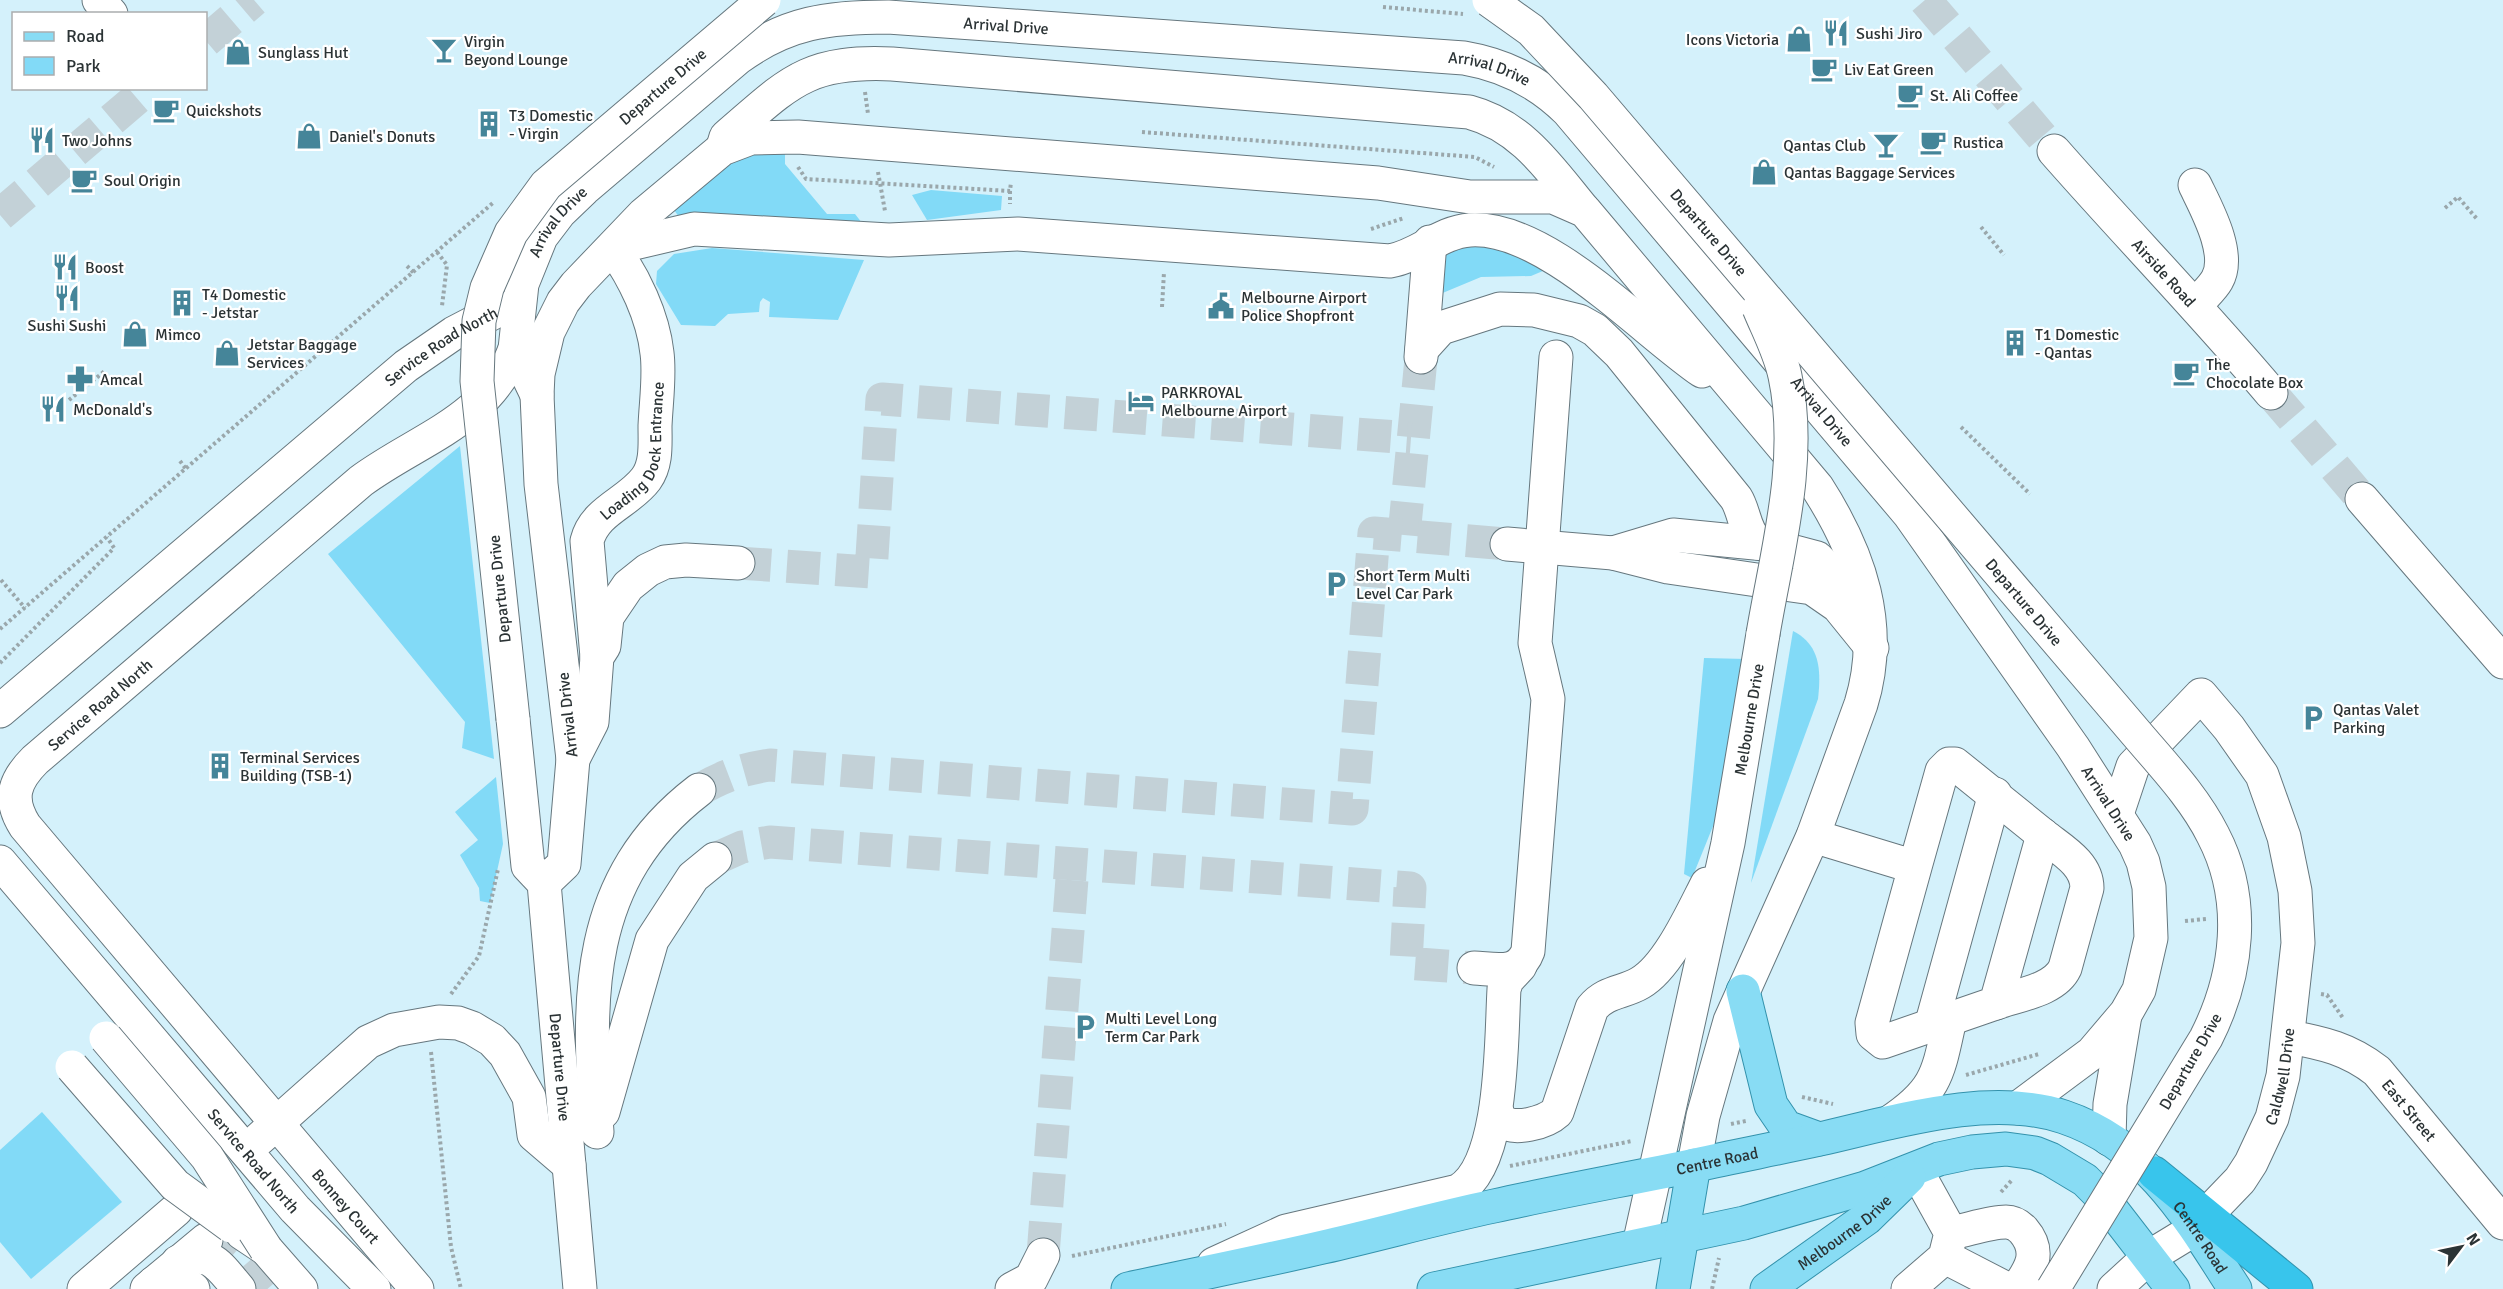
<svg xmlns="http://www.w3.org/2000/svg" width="2503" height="1289" font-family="Signika,sans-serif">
<rect width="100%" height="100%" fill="#e9f9ff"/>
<!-- built -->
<path fill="#d4f1fb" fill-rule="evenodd" d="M0,0H2503V1289H0ZM14,14H206V88H14Z"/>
<!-- green -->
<g fill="#82daf7">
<path d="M785,150V164L827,214H855L866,228L682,221L674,210L731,161L744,155Z"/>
<path d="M931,190L1002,196L1001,210L927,220L912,195Z"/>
<path d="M1472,237L1550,268L1531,276L1481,277L1433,297L1443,249Z"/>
<path d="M712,248L864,260L838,320L769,317L770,302L763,298L760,302L759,312L728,314L715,326L681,325L656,284L657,271L674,254Z"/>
<path d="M460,446L494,759L462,748L465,722L328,554Z"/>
<path d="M1793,631C1821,645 1821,672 1818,699L1751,883Z"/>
<path d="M1704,658L1747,659L1722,804L1692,878L1684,874Z"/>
<path d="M496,777L503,844L490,903L480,901L479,888L460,855L478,840L455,812Z"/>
<path d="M42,1112L122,1202L31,1279L0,1242V1150Z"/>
</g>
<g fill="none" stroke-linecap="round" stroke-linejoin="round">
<!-- minor-tunnel -->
<g stroke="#c3d1d7" stroke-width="33" stroke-dasharray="33 16" stroke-linecap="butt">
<path d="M1925,0L2054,151"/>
<path d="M206,41L254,0"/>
<path d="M0,215L149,88"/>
<path d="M2271,393L2362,499"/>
<path d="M1404,535L1421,359"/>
<path d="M738,563L871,572L882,399L1411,438"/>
<path d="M699,790C723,776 743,769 770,765L1352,809L1374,533L1507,544"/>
<path d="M715,859L742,847L770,842L1410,888L1406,963L1474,968"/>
<path d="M206,1240C232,1236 253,1272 268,1289"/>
<path d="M1043,1255L1073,866"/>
</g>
<!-- minor casing -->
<g stroke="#66777e" stroke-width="35">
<g id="minor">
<path d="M99,0L111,14"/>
<path d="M723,147L726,137C788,84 805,60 892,64L1469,112C1522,126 1550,169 1583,209"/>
<path id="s1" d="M2054,151C2126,233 2201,310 2271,393"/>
<path d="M2195,185C2206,208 2232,254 2217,280C2212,289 2202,297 2195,306"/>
<path d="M613,248L694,229L889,240L1018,234L1390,261C1419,256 1440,232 1470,230C1545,225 1642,330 1702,371"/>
<path d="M1422,349L1441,328L1500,309L1534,310L1579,321L1595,330L1619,353L1736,498C1745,512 1744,532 1758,543"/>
<path d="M1421,357L1430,242"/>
<path id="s2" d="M537,395L515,349L522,284L541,237L560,212L584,189L738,58C787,22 829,17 888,17L1464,58C1505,65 1539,82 1568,111L1909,514L2073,747L2135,844L2143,862L2149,887L2151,938L2139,990L2126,1013L2092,1053L2018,1108"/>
<path d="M2362,499L2503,662"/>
<path d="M1507,544L1613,553L1668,567L1812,588L1838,606L1872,648"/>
<path d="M1613,553L1673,535L1765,544L1817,558L1841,583L1852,609"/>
<path id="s3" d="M597,657L587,541C595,510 628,503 646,479C657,464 655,444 655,426C656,402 660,376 657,353C653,316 634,277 613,248"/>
<path id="s4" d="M0,711L406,366L454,333L502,308"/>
<path id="s5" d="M513,719L528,866L544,883L580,1289"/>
<path d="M573,759L592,722L597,657L604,646L607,617L628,586L648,570L665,562L686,560L738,563"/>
<path d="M1813,836L1915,867L1942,771L1949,764H1955L2043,835L1996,1003L1883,1042L1873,1034L1872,1023L1915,867"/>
<path id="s6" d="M0,862L295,1209L374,1289"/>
<path d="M544,883L564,864L573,759L541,484L537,395L538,374L548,332L563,302L576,285L643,215L722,149L751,138L798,137L1378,183L1470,197H1553L1585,211L1817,487C1860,554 1885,626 1861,704L1813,836L1730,1021L1703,1116L1694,1165"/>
<path d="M1474,968C1496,969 1519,976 1528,951L1548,699L1535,643L1556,357"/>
<path d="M1996,1003C2018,995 2055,990 2065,968L2087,888C2087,863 2060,849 2043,835"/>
<path d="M1931,1026L1995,794"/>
<path id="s7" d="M2289,1037C2323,1043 2349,1049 2377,1071L2503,1223"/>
<path d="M1496,1110L1501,1121C1514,1131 1545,1123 1557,1112L1592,1008C1606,991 1623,993 1640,983C1668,967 1692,913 1707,884"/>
<path d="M603,1112L652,940L693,877L715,859"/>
<path d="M1890,1122C1938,1090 1938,1073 1950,1019"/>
<path d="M597,1132C587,998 583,879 699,790"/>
<path d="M259,1139L368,1042L394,1030L439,1022L458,1023L472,1028L492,1040L505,1054L529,1097L534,1135L569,1165"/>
<path d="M2109,1139L2110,1104L2125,1015"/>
<path d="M242,1233L266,1249L301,1289"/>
<path d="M1951,1233C1968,1230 1989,1222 2006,1222C2013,1222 2019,1226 2023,1230C2042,1252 2031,1269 2017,1289"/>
<path id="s8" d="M1639,1245L1728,843L1763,634"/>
<path d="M1945,1257L2007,1289"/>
<path d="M178,1262C211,1248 219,1266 239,1289"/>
<path d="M1214,1264L1286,1231L1458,1191C1504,1165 1501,1039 1504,989L1507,980L1520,966"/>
<path d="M154,1283L177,1277L193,1289"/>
<path d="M84,1289L176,1210"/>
<path d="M147,1289L206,1240"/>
<path id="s9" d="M417,1289L25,826C8,799 14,781 35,760L361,481C418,439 488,421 515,349"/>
<path d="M1012,1289L1031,1279L1043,1255"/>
<path d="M1908,1289L1945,1257L1951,1233L1916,1170"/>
<path id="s10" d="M2114,1289L2149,1257L2190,1232L2240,1180L2251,1163L2272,1118L2283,1076L2298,943L2295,891L2284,837L2262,775L2229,728L2201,695L2133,766L2117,814"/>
</g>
</g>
<!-- major casing -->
<g stroke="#3392ac" stroke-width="35">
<g id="major">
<path d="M1743,991L1771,1105L1786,1127L1819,1139"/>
<path id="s11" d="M1128,1289C1193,1275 1259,1262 1323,1247C1380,1234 1437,1218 1494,1206C1561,1191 1629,1179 1696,1165C1737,1156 1779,1148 1820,1139C1895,1122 1989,1092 2064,1117C2148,1145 2190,1219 2235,1289"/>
<path d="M1434,1289L1744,1223L1865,1188L1939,1159L1972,1152L2006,1149L2035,1153L2050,1159L2085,1180L2102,1197L2173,1289"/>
<path d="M1673,1289L1694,1165"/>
<path id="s12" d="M1767,1289L1867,1218L1909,1177"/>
</g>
</g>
<!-- highway casing -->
<g stroke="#3392ac" stroke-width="35">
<path id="highway" d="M2154,1173L2296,1289"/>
</g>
<!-- path -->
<g stroke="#9aa7ab" stroke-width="4" stroke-dasharray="3 3" stroke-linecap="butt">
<path d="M1383,7L1463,14"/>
<path d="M865,92L868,114"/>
<path d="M1142,132L1475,157L1494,167"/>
<path d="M798,167L806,179L1010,191L1011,182"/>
<path d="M878,172L885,211"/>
<path d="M1010,191V204"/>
<path d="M2445,208L2458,197L2477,219"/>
<path d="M1981,227L2004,255"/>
<path d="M1371,229L1404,218"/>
<path d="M437,252L447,265L442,306"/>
<path d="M407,266L414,273"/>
<path d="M1162,307L1164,272"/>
<path d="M69,400L106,370"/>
<path d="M1961,427L2030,494"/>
<path d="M180,461L186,469"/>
<path d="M1,580L25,608"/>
<path d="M0,629L494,202"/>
<path d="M0,663L114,548L107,537"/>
<path d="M2185,921L2206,919"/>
<path d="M451,994L479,956L498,869"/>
<path d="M2321,994L2327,995L2343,1018"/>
<path d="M431,1052L451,1247L461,1289"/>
<path d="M1966,1075L2039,1054"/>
<path d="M1802,1097L1833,1104"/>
<path d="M1731,1124L1746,1121"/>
<path d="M1510,1166L1632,1141"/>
<path d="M2001,1192L2012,1180"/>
<path d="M1072,1256L1226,1224"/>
<path d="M1712,1289L1719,1258"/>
</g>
<!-- minor -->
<use href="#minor" stroke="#fff" stroke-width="33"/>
<!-- major -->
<use href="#major" stroke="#88dcf4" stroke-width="33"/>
<!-- highway -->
<use href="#highway" stroke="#38c5ec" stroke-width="33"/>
<!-- minor-bridge casing -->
<g stroke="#66777e" stroke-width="35" stroke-linecap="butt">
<g id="minor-bridge">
<path id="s13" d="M1489,0L1531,30L1593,96L2136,733C2163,765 2194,797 2213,835C2247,900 2238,975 2206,1038L2053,1289"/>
<path d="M1759,308C1768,330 1780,352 1785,376C1803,460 1777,551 1763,634"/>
<path id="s14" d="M513,719L477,381L479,321L487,288L511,233L546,185L764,0"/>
<path d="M106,1038L207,1157L266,1249"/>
<path d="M72,1067L175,1185L231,1226"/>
</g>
</g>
<!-- minor-bridge -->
<use href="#minor-bridge" stroke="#fff" stroke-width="33"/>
</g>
<!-- icons -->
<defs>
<g id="restaurant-bare" transform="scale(2.07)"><path d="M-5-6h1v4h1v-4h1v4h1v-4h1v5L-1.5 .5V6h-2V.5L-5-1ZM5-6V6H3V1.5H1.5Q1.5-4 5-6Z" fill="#458599" stroke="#fff" stroke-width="2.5" paint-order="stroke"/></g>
<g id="shop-bare" transform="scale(2.07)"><path d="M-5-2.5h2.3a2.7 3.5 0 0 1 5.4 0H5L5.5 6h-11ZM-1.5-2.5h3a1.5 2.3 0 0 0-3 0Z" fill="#458599" stroke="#fff" stroke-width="2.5" paint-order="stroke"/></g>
<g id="bar-bare" transform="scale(2.07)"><path d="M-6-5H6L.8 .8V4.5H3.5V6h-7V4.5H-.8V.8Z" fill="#458599" stroke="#fff" stroke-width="2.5" paint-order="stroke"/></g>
<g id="cafe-bare" transform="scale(2.07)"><path d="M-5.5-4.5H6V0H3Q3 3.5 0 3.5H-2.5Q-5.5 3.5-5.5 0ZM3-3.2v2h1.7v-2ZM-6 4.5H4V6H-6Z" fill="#458599" stroke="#fff" stroke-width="2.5" paint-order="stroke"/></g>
<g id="building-bare" transform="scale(2.07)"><path d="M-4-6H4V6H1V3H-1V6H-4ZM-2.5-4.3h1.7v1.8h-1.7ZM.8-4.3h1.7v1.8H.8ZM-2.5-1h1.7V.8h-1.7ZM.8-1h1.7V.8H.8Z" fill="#458599" stroke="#fff" stroke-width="2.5" paint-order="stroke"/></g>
<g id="civic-bare" transform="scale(2.07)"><path d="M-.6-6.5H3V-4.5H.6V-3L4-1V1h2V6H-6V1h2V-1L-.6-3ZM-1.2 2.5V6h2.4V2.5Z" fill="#458599" stroke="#fff" stroke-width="2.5" paint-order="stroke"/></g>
<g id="pharmacy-bare" transform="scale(2.07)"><path d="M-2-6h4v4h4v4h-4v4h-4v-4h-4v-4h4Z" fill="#458599" stroke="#fff" stroke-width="2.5" paint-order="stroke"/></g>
<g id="hotel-bare" transform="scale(2.07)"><path d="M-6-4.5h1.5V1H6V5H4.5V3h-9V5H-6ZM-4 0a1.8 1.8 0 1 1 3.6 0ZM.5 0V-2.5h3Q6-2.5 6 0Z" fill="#458599" stroke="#fff" stroke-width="2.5" paint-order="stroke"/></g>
<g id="parking-bare" transform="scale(2.07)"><path d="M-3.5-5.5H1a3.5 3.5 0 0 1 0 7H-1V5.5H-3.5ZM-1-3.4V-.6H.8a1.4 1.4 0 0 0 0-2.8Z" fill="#458599" stroke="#fff" stroke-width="2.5" paint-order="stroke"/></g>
</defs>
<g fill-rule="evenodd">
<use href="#restaurant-bare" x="1836" y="33"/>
<use href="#shop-bare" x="1799" y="39"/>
<use href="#bar-bare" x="444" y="50"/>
<use href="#shop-bare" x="238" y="52"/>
<use href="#cafe-bare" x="1824" y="69"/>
<use href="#cafe-bare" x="1910" y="95"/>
<use href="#cafe-bare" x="166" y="110"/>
<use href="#building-bare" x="489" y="124"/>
<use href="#shop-bare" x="309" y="136"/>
<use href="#restaurant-bare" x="42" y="140"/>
<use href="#cafe-bare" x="1933" y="142"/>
<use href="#bar-bare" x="1886" y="145"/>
<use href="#shop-bare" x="1764" y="172"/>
<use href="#cafe-bare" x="84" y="180"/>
<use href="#restaurant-bare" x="65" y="267"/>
<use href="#restaurant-bare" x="67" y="298"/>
<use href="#building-bare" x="182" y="303"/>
<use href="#civic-bare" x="1221" y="306"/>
<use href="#shop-bare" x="135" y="334"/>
<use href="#building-bare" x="2015" y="343"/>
<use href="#shop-bare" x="227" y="353"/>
<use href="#cafe-bare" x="2186" y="373"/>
<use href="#pharmacy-bare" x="80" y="379"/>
<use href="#hotel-bare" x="1141" y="401"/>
<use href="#restaurant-bare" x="53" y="409"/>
<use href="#parking-bare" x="1336" y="584"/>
<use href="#parking-bare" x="2313" y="718"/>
<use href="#building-bare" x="220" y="766"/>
<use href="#parking-bare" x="1085" y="1027"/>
</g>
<g text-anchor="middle" stroke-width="4.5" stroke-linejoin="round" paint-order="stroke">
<!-- street labels -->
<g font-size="16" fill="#2b3335" stroke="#fff">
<text dy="6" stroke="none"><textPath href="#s2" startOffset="711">Arrival Drive</textPath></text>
<text dy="6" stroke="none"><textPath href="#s2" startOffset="1197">Arrival Drive</textPath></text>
<text dy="6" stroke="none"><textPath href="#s14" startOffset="706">Departure Drive</textPath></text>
<text dy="6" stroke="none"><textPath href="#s2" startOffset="189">Arrival Drive</textPath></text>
<text dy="6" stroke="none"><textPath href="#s13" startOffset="321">Departure Drive</textPath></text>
<text dy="6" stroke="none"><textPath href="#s1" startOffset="164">Airside Road</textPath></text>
<text dy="6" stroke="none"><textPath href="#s4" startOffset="573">Service Road North</textPath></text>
<text dy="6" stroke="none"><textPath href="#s2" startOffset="1682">Arrival Drive</textPath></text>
<text dy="6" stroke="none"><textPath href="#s3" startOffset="224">Loading Dock Entrance</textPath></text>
<text transform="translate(499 589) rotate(-96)" y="6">Departure Drive</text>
<text dy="6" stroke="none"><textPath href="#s13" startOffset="807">Departure Drive</textPath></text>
<text dy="6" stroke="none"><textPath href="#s9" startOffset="766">Service Road North</textPath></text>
<text transform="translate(567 715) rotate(-96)" y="6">Arrival Drive</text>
<text dy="6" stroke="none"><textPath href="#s8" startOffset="537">Melbourne Drive</textPath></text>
<text dy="6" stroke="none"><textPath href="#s2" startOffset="2168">Arrival Drive</textPath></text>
<text transform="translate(2190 1061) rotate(-60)" y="6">Departure Drive</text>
<text dy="6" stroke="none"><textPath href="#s5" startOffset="356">Departure Drive</textPath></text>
<text dy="6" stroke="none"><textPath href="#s10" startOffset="280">Caldwell Drive</textPath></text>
<text dy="6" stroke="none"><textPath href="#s7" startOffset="146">East Street</textPath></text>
<text dy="6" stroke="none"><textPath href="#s6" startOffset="392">Service Road North</textPath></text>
<text dy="6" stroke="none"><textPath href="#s11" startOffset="603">Centre Road</textPath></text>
<text transform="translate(346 1206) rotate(49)" y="6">Bonney Court</text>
<text dy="6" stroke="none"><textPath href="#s12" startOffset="96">Melbourne Drive</textPath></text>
<text dy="6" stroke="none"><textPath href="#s11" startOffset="1142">Centre Road</textPath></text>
</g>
<!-- poi labels -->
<g font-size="16" fill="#2b3335" stroke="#fff" text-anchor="start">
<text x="1856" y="39">Sushi Jiro</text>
<text x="1779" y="45" text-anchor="end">Icons Victoria</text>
<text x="464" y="47">Virgin<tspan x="464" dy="18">Beyond Lounge</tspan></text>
<text x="258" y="58">Sunglass Hut</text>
<text x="1844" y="75">Liv Eat Green</text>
<text x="1930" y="101">St. Ali Coffee</text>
<text x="186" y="116">Quickshots</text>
<text x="509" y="121">T3 Domestic<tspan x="509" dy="18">- Virgin</tspan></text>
<text x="329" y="142">Daniel's Donuts</text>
<text x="62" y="146">Two Johns</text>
<text x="1953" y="148">Rustica</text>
<text x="1866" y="151" text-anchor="end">Qantas Club</text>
<text x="1784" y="178">Qantas Baggage Services</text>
<text x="104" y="186">Soul Origin</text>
<text x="85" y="273">Boost</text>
<text x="202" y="300">T4 Domestic<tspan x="202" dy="18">- Jetstar</tspan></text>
<text x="1241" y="303">Melbourne Airport<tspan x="1241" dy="18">Police Shopfront</tspan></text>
<text x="67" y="331" text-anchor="middle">Sushi Sushi</text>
<text x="155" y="340">Mimco</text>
<text x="2035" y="340">T1 Domestic<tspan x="2035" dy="18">- Qantas</tspan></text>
<text x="247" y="350">Jetstar Baggage<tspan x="247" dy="18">Services</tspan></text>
<text x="2206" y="370">The<tspan x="2206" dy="18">Chocolate Box</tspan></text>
<text x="100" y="385">Amcal</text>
<text x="1161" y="398">PARKROYAL<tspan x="1161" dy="18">Melbourne Airport</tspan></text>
<text x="73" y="415">McDonald's</text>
<text x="1356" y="581">Short Term Multi<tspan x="1356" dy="18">Level Car Park</tspan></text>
<text x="2333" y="715">Qantas Valet<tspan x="2333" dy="18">Parking</tspan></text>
<text x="240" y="763">Terminal Services<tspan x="240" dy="18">Building (TSB-1)</tspan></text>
<text x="1105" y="1024">Multi Level Long<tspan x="1105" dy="18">Term Car Park</tspan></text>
</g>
</g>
<!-- legend -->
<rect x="12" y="12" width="195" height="78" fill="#ffffff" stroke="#aaadae" stroke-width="1.5"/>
<rect x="24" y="32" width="30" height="9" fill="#88dcf4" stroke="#aaadae" stroke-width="1.5"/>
<text x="66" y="42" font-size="18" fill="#2b3335">Road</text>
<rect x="24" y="57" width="30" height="18" fill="#82daf7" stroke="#aaadae" stroke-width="1.5"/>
<text x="66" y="72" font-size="18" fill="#2b3335">Park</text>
<!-- north arrow -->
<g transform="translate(2461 1247) rotate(58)" stroke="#ffffff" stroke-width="4.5" paint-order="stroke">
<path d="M0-4.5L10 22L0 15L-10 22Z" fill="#2b3335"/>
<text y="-9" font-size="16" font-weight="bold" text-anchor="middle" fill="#2b3335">N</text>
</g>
</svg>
